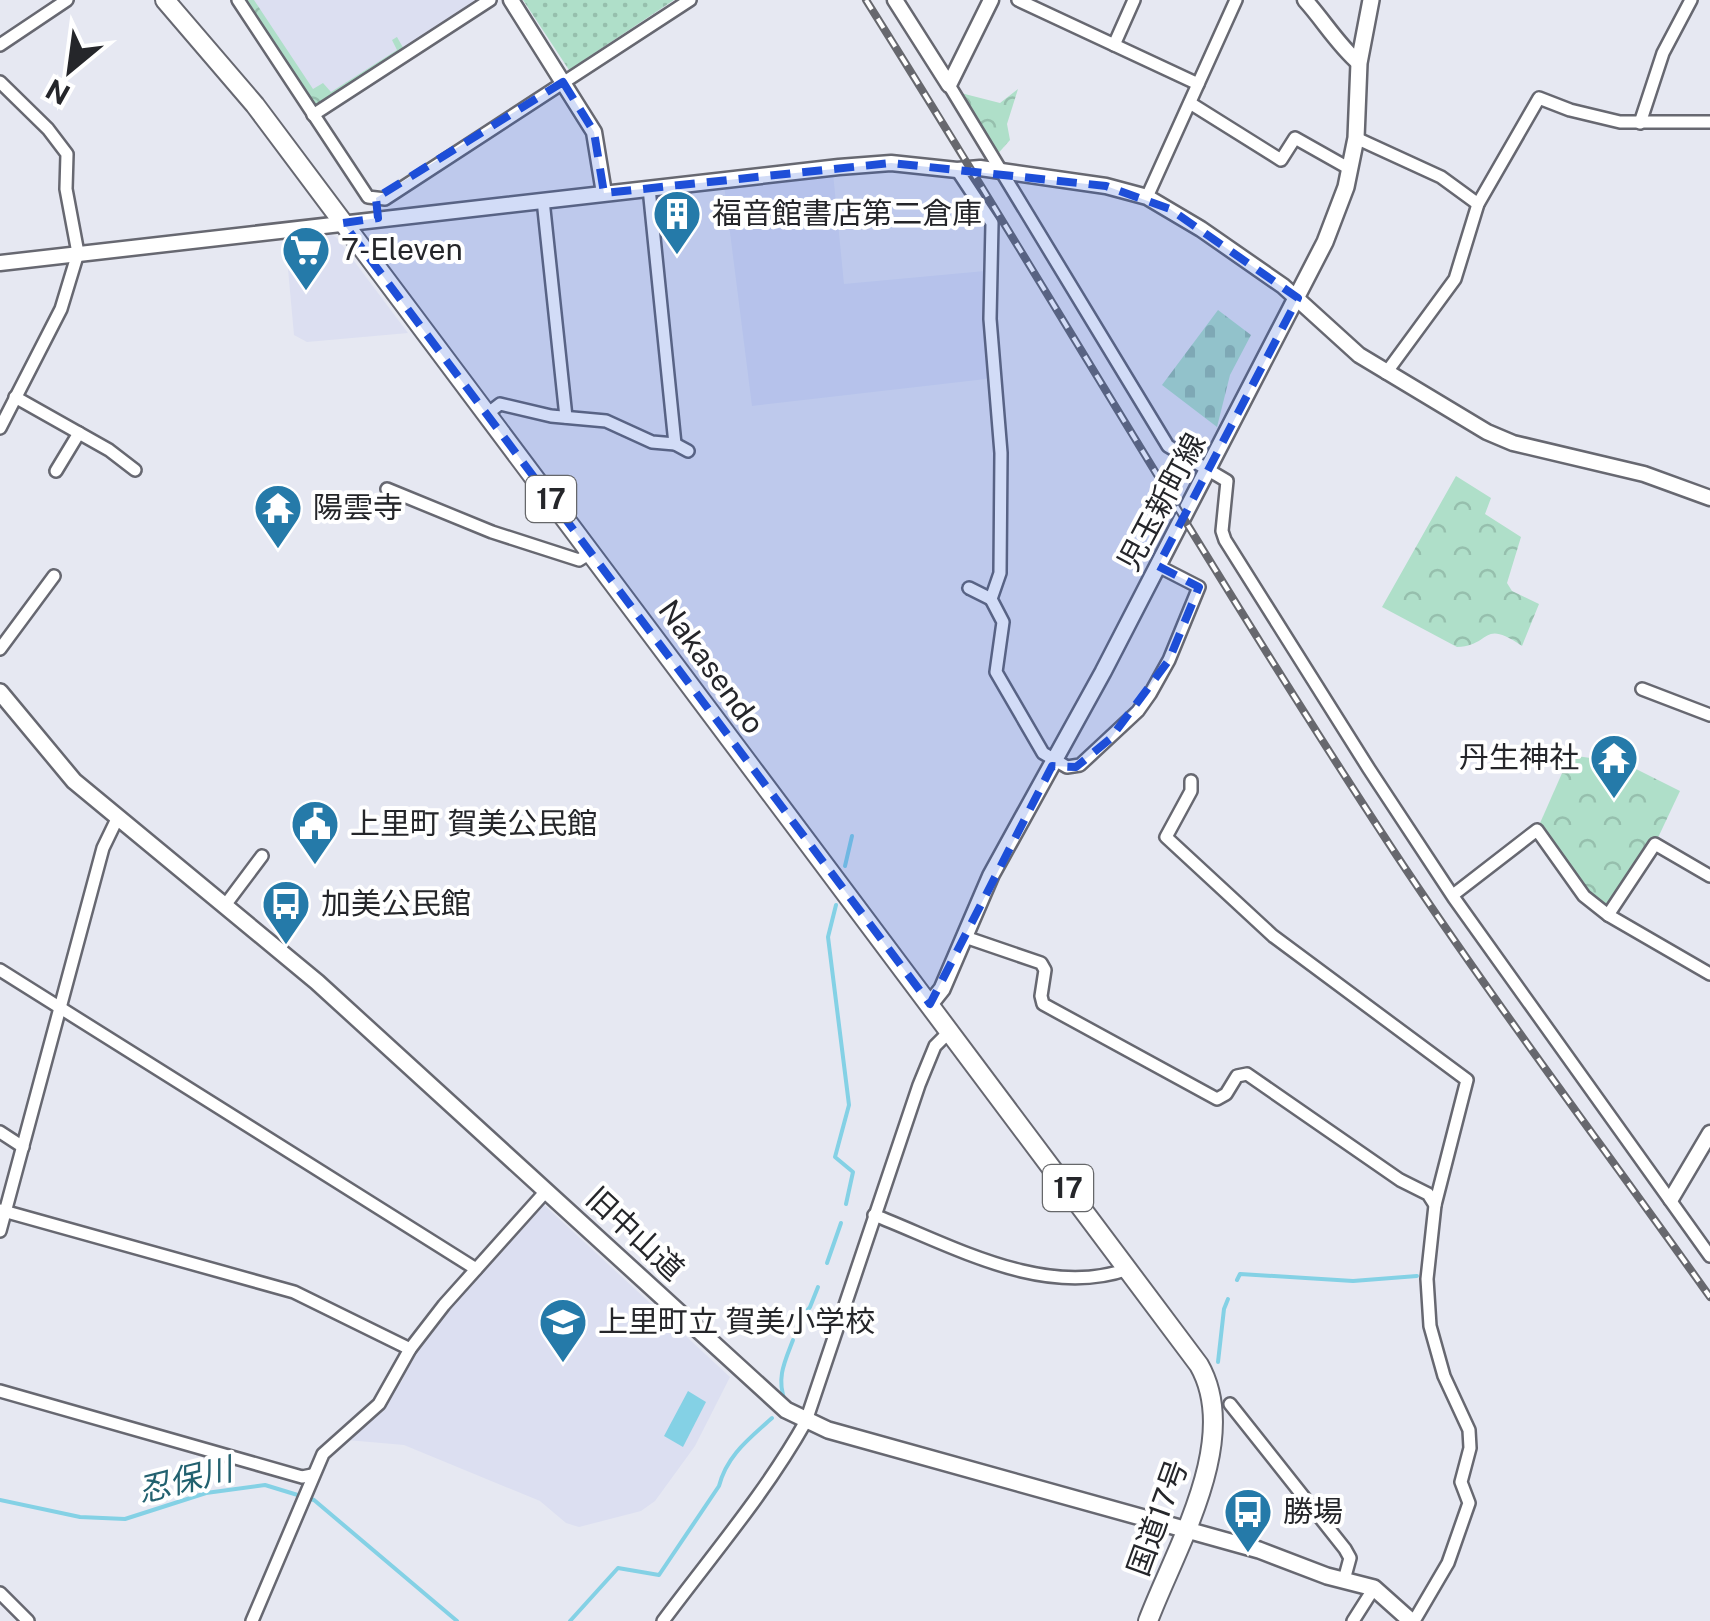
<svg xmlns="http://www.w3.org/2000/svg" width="1710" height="1621" font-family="'Public Sans','Noto Sans JP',sans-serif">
<defs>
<pattern id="grass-dots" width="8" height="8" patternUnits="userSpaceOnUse" patternTransform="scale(2.5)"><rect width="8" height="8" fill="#afdfc9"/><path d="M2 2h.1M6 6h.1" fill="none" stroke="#96bfad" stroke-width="1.8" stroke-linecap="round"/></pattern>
<pattern id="forest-crowns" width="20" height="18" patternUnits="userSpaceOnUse" patternTransform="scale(2.5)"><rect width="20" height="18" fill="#afdfc9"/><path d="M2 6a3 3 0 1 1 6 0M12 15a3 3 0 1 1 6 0" fill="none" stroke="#96bfad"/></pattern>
<pattern id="cemetery-stones" width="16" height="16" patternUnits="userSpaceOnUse" patternTransform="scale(2.5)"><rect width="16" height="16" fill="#afdfc9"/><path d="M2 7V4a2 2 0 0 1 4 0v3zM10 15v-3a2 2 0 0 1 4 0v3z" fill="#96bfad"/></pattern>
</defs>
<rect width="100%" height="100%" fill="#e6e8f2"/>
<!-- built -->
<g fill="#dcdff1">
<path d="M245,0H484L316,108Z"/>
<path d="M833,173L844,284L985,271V316L991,372L986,379L752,406L724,185Z"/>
<path d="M323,231L336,237L408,333L307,342L294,335L285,236Z"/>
<path d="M542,1203L730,1377L695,1446L655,1501L641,1511L579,1527L566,1523L540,1501L404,1445L347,1440L402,1381L413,1354L480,1271L486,1269Z"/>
</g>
<!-- grass -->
<path fill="url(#grass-dots)" d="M523,0H674L569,70Z"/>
<!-- forest -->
<g fill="url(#forest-crowns)">
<path d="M245,0H254L313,89L323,83L331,92L397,50L392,40L397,37L405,51L316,108Z"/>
<path d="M1018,89L1007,124L1010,140L995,157L953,91L1000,103Z"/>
<path d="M1456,476L1491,498L1485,514L1521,537L1507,583L1512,591L1539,604L1522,646C1481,618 1492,646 1457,647L1382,607Z"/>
<path d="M1570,755L1624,763L1680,791L1655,844L1608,915L1584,896L1537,830Z"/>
</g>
<!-- cemetery -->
<path fill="url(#cemetery-stones)" d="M1218,310L1251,335L1230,375L1217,427L1162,385Z"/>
<!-- water -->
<path fill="#84d1e5" d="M688,1391L706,1402L683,1447L664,1436Z"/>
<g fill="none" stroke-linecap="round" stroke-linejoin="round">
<!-- stream -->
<g stroke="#84d1e5" stroke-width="4">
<path d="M845,866L852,836"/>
<path d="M836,905L828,937L849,1105L835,1157L853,1172L846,1204"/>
<path d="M827,1263L841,1223"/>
<path d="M1237,1280L1240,1274L1353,1281L1417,1276"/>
<path d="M802,1317L810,1307L818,1287"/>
<path d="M1218,1362L1224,1309L1228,1299"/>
<path d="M785,1401C776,1378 785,1361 793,1340"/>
<path d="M0,1500L80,1517L125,1519L206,1493L265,1485L314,1500L457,1621"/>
<path d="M570,1621L618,1568L659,1575L719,1486C727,1455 749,1439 772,1418"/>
</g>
<!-- minor casing -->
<g stroke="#676871" stroke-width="16">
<g id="minor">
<path d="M238,0L368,197L385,199L690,0"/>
<path d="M1018,0L1198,84"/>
<path d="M0,45L67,0"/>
<path d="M1114,45L1134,0"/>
<path d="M0,82L48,129L67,154L66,189L78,253L61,309L0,428"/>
<path d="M949,85L1168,446L1227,481L1222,531L1225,540L1369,769L1454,898L1710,1256"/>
<path d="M1190,103L1281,160L1295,138L1350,169"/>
<path d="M313,115L490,0"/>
<path d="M1640,123L1663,53L1691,0"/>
<path d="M1356,138L1441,177L1478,204"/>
<path d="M957,170L992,223L990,319L1001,453L1000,573L991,599L1003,622L996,672L1043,753L1067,767L1080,765L1138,711L1150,694L1169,660L1199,587L1158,566"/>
<path d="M649,188L675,444"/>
<path d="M1147,197L1236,0"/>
<path d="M543,200L566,417"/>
<path d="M1386,373L1455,279L1478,204L1539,98L1570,110L1620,122H1710"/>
<path d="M15,397L109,450L135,470"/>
<path d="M487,414L500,404L551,416L606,421L652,442L675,444L688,451"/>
<path d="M56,471L79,433"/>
<path d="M387,489L492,532L579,560L592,552"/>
<path d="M969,588L991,599"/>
<path d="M0,649L54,576"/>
<path d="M1642,689L1710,715"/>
<path d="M1191,781V791L1166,837L1273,936L1467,1080L1435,1205"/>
<path d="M1453,895L1537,830L1584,896L1608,915L1710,974"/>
<path d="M226,904L262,856"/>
<path d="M1608,915L1655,844L1710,876"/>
<path d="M965,937L1041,963L1045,970L1041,996L1043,1004L1217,1099L1226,1094L1237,1076L1247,1074L1400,1180L1428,1194L1435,1205L1427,1279L1430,1326L1444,1376L1469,1430L1470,1448L1461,1482L1469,1503L1448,1563L1414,1621"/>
<path d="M0,970L476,1269"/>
<path d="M0,1132L23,1147"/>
<path d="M0,1210L294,1292L410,1349"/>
<path d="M874,1215C951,1245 1044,1299 1128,1269"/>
<path d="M0,1231L103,848L118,817"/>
<path d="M0,1391L302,1477L312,1475"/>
<path d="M1230,1404L1345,1549L1350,1558L1344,1580"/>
<path d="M0,1593L28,1621"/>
<path d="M252,1621L323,1454L379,1404L410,1349L444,1305L547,1190"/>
<path d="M663,1621C712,1555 765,1494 806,1421L919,1085L935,1046L950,1031"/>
<path d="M1353,1621L1374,1588"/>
</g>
</g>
<!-- tertiary casing -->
<g stroke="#676871" stroke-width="19">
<g id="tertiary">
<path d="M511,0L594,132L604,193"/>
<path d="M895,0L949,85L991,0"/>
<path d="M1305,0C1324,21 1338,45 1359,63"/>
<path d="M0,263L839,167L891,163L957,170L980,168L1106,186L1147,197L1201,229L1283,286L1359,355L1487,432L1513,443L1644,474L1710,498"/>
<path d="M1671,1199L1710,1133"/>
</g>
</g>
<!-- secondary casing -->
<g stroke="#676871" stroke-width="20">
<g id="secondary">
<path d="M0,692L74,781L317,982L786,1410L828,1430L1259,1550L1327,1576L1374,1588L1411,1621"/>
<path d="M930,1004L942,989L991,875L1103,672L1325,242L1346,187L1356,138L1359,63L1371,0"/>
</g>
</g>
<!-- trunk casing -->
<g stroke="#676871" stroke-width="22">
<path id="trunk" d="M165,0L255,105L1199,1365C1242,1440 1175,1549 1148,1621"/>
</g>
<!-- minor -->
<use href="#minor" stroke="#fff" stroke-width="11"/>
<!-- tertiary -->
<use href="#tertiary" stroke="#fff" stroke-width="14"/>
<!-- secondary -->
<use href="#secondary" stroke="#fff" stroke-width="15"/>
<!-- trunk -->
<use href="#trunk" stroke="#fff" stroke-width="18"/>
<!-- rail casing -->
<g stroke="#67686e" stroke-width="8">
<path id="rail" d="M866,0C1044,283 1211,573 1395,853C1495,1004 1605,1149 1710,1297"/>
</g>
<!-- rail -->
<use href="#rail" stroke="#fff" stroke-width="4" stroke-dasharray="11" stroke-linecap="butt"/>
</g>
<!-- marked area -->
<path fill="#1d4ed8" fill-opacity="0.2" stroke="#1d4ed8" stroke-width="8" stroke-dasharray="20 12" stroke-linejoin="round" d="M563,82L594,132L604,193L891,163L1106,186L1170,209L1298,298L1158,566L1199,587L1169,660L1110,739L1076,767L1052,766L930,1004L343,223L378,218L376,198Z"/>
<!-- icons -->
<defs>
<g id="building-pin" transform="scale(2.5)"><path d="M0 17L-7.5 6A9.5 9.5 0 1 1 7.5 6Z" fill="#257aa9" stroke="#fff"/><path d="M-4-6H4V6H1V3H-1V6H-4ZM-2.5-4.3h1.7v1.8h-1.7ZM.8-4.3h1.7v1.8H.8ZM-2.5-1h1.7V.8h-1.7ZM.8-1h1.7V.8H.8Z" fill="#fff"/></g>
<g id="supermarket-pin" transform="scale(2.5)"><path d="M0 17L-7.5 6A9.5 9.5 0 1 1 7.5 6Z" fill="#257aa9" stroke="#fff"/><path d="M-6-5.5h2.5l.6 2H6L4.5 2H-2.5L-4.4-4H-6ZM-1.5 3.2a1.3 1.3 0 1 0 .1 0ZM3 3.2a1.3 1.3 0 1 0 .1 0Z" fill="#fff"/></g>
<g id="temple-pin" transform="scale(2.5)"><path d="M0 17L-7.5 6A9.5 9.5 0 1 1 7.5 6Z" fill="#257aa9" stroke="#fff"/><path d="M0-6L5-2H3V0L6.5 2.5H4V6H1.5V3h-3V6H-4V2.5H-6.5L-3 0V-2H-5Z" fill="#fff"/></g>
<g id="civic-pin" transform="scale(2.5)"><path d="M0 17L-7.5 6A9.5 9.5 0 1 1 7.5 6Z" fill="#257aa9" stroke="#fff"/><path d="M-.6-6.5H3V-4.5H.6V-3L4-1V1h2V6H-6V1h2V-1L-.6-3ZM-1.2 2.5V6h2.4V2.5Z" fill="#fff"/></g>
<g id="bus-pin" transform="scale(2.5)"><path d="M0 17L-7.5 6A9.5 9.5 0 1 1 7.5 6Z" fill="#257aa9" stroke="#fff"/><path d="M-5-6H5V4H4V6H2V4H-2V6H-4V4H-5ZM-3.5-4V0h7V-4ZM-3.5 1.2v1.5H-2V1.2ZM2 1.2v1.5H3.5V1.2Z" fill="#fff"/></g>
<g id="school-pin" transform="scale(2.5)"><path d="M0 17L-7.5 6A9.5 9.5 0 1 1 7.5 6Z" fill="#257aa9" stroke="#fff"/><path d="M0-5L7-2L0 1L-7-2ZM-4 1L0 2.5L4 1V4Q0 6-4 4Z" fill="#fff"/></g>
</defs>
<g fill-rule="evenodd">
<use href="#building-pin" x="677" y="214"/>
<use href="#supermarket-pin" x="306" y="250"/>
<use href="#temple-pin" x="278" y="508"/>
<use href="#temple-pin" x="1614" y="758"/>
<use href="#civic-pin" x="315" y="824"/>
<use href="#bus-pin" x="286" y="904"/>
<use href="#school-pin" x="563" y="1322"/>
<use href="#bus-pin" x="1248" y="1512"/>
</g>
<g text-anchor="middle" stroke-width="8" stroke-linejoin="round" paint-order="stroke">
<!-- shield labels -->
<g fill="#fff" stroke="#66676a" stroke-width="2.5">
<rect x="526" y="476" width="50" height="46" rx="8"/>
<rect x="1043" y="1165" width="50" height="46" rx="8"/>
</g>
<g font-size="28" font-weight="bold" fill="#25262a">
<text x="551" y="509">17</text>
<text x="1068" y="1198">17</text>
</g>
<!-- poi labels -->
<g font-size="30" fill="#25262a" stroke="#fff" text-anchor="start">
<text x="712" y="224">福音館書店第二倉庫</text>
<text x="341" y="260">7-Eleven</text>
<text x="313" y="518">陽雲寺</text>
<text x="1579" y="768" text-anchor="end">丹生神社</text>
<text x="350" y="834">上里町 賀美公民館</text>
<text x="321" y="914">加美公民館</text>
<text x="598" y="1332">上里町立 賀美小学校</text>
<text x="1283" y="1522">勝場</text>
</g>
<!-- street labels -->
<g font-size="30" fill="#25262a" stroke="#fff">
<text transform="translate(1162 502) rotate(-62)" y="10">児玉新町線</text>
<text transform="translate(711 667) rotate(54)" y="10">Nakasendo</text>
<text transform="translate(635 1234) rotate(43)" y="10">旧中山道</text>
<text transform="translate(1158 1518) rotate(-70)" y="10">国道17号</text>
</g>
<!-- water labels -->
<g font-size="32" font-style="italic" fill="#22616f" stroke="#fff">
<text transform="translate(185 1480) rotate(-14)" y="11">忍保川</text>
</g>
</g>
<!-- north arrow -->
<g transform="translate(70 70) rotate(209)" stroke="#ffffff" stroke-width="8" paint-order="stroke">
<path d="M0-8L18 38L0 25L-18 38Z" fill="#25262a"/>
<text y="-15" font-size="28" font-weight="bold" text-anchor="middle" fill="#25262a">N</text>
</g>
</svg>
